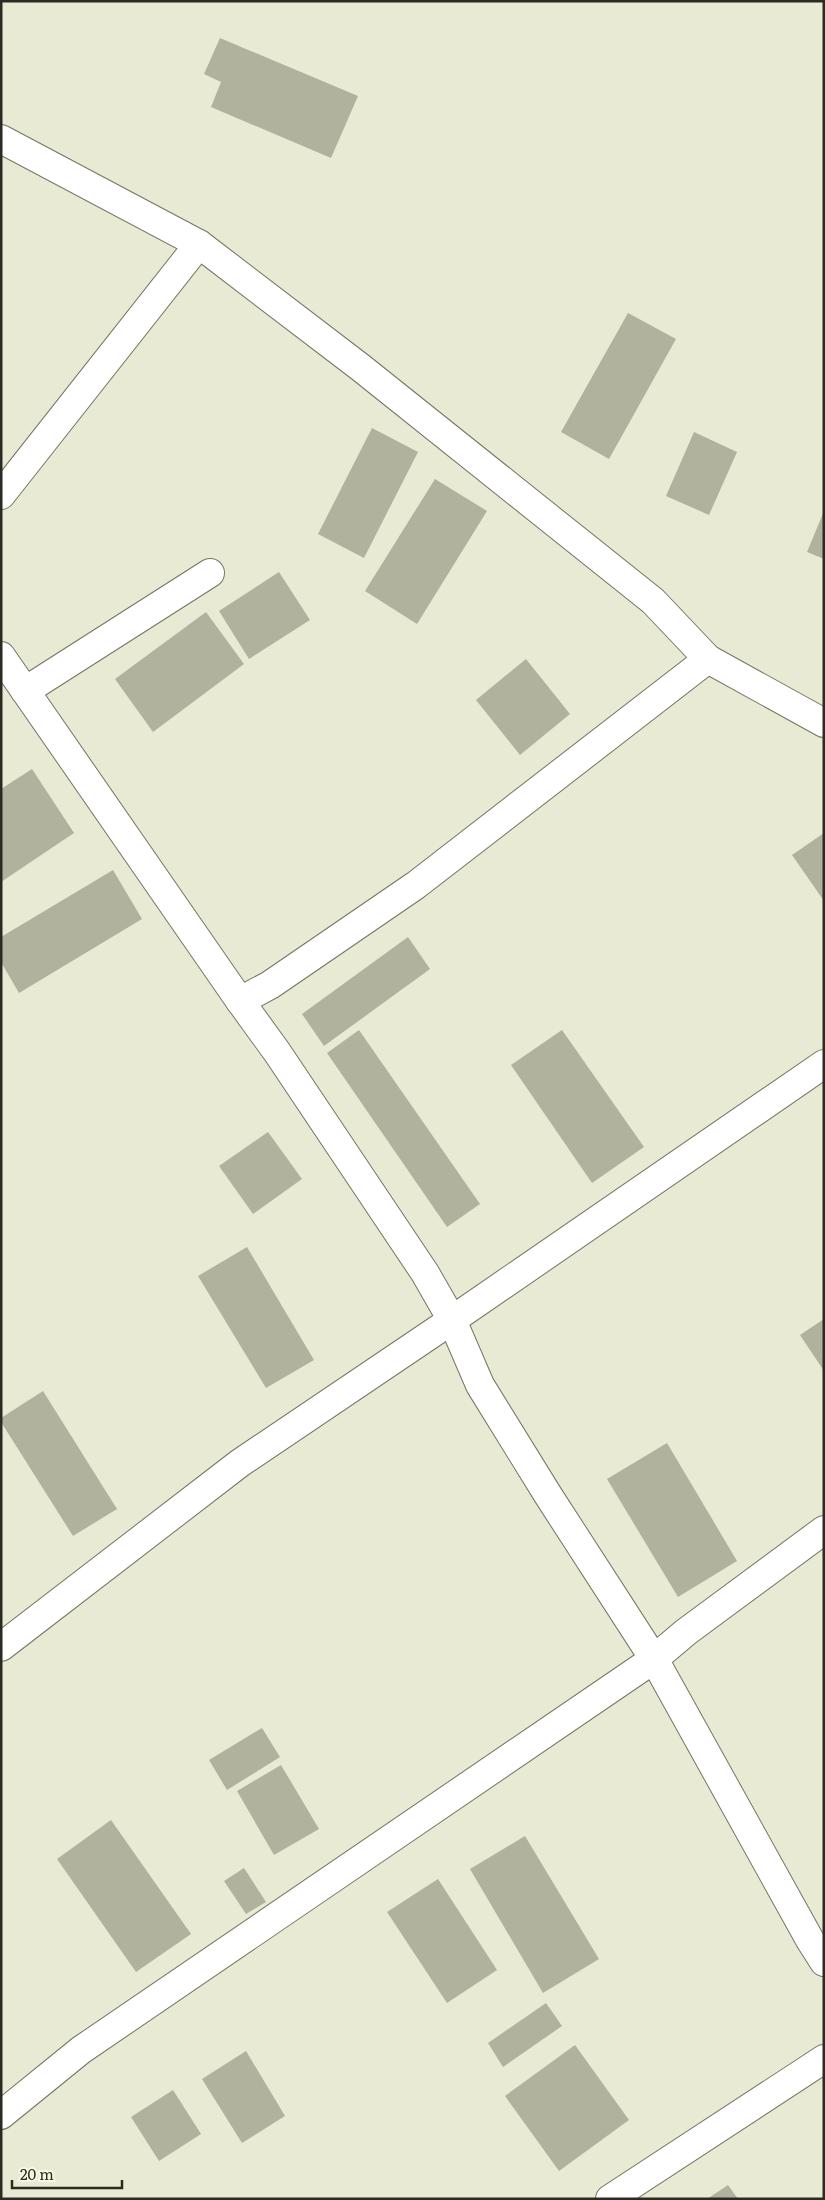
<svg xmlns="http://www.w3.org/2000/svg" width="825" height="2200" font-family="Literata,serif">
<rect width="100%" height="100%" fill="#e9ead4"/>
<!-- building -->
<g fill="#b1b29d">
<path d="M220,38L358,96L331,158L211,107L221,82L204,74Z"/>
<path d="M628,313L676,339L609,459L561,432Z"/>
<path d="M372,428L418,452L364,558L318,534Z"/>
<path d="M694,432L737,452L709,515L666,496Z"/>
<path d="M435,479L487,511L417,624L365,591Z"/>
<path d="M824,511V559L807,552Z"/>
<path d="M279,572L310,620L249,659L219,611Z"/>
<path d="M206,612L244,664L153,732L115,679Z"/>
<path d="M526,659L570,714L520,755L476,700Z"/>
<path d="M32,769L74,833L1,882V789Z"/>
<path d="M824,833V901L792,855Z"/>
<path d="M113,870L142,919L19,993L1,962V937Z"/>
<path d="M408,937L430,969L324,1046L302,1014Z"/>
<path d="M359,1030L480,1204L447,1227L327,1053Z"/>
<path d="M562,1030L644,1147L592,1183L511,1065Z"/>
<path d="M268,1132L302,1179L253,1214L219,1166Z"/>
<path d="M247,1247L314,1360L266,1388L198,1276Z"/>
<path d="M824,1319V1371L800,1335Z"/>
<path d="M43,1391L117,1509L73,1536L1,1422V1418Z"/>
<path d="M667,1443L737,1561L678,1597L607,1479Z"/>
<path d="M262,1728L280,1757L227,1790L209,1760Z"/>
<path d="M281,1765L319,1829L274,1855L237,1791Z"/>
<path d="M111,1820L191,1934L136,1972L57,1859Z"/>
<path d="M525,1836L599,1959L543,1993L470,1869Z"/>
<path d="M244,1868L266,1902L246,1914L224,1881Z"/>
<path d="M438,1879L497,1970L447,2003L387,1912Z"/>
<path d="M546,2003L562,2026L503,2067L488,2043Z"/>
<path d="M575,2045L629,2120L559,2171L505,2096Z"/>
<path d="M246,2051L285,2116L242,2143L202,2079Z"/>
<path d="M173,2090L201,2134L159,2161L131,2117Z"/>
<path d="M728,2185L738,2199H707Z"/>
</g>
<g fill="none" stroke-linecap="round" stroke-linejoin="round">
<!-- minor casing -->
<g stroke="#747561" stroke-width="30">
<g id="minor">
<path d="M1,139L199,244L360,367L653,601L708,659L824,723"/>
<path d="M1,495L199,244"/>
<path d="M1,656L240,1001"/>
<path d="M708,659L416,885L270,985L240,1001L277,1052L425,1273L452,1320L480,1385L548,1495L654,1659L810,1940L824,1962"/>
<path d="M25,691L210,573"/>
<path d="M1,1647L240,1463L452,1320L824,1064"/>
<path d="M1,2115L81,2050L654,1659L686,1632L824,1530"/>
<path d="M610,2199L824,2059"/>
</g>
</g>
<!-- minor -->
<use href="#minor" stroke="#fff" stroke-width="28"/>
</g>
<!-- border -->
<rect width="825" height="2200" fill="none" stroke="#2b2b23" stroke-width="5"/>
<!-- scale -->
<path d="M12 2180v8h110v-8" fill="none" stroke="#2b2b23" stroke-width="2.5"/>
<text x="20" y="2180" font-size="15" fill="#2b2b23" stroke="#f6f8e1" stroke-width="4" paint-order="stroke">20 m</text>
</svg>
